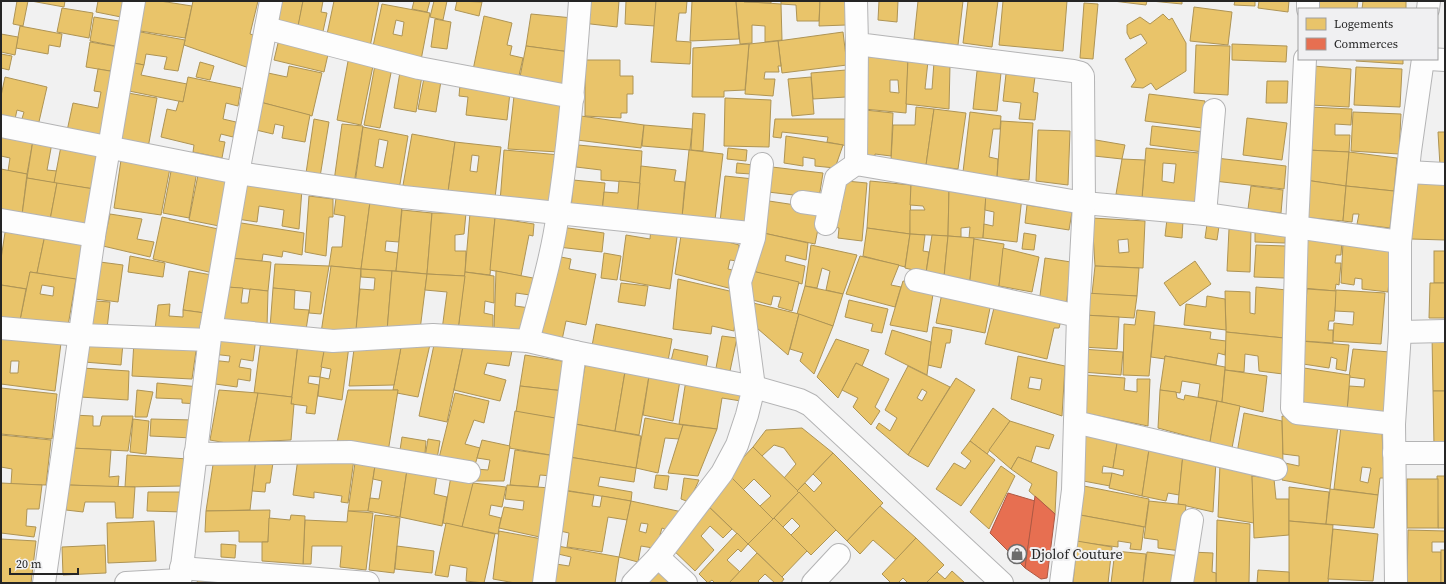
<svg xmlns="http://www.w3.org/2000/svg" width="1446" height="584" font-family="'Source Serif 4',serif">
<rect width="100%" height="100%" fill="#f1f1f1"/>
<!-- homes -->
<g fill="#e9c46a" stroke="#ae9455" fill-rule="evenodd">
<path d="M17,1H28L23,26L13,24Z"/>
<path d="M31,1H65L64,7Z"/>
<path d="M98,1H129L126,18L96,12Z"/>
<path d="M139,1H160L192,6L185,38L134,30Z"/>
<path d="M193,1H258L250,34L257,36L249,68L184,45Z"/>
<path d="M279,1H303L298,28L275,23Z"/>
<path d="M303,1H323L321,12L327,13L322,36L297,31Z"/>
<path d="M334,1H379L370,47L326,39Z"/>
<path d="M414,1H430L427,12L412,9Z"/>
<path d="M434,1H447L443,20L430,17Z"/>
<path d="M457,1L482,2L479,16L455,10Z"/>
<path d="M584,1H619L617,27L582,23Z"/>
<path d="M626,1H656L655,26L625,24Z"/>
<path d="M656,1H687L686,13H679L676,41L691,42L690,64L651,62Z"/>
<path d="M692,1H736L739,39L690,41Z"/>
<path d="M736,1L781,4L782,40L765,42V26L752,25V43L740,44Z"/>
<path d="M744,1H771V3L744,2Z"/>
<path d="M781,1H820L819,21H797L796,5L781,4Z"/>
<path d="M820,1H846V25L819,26Z"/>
<path d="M879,1H898L897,22L878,20Z"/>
<path d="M918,1H963L958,45L914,39Z"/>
<path d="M968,1H998L992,47L963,43Z"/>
<path d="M1003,1H1067L1063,51L999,45Z"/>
<path d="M1113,1H1147L1146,5Z"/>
<path d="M1151,1H1182V4Z"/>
<path d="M1235,1H1255V6L1234,5Z"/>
<path d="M1259,1H1289L1288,12L1258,8Z"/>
<path d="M1312,1H1358L1357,9H1312Z"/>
<path d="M1363,1H1406V9H1362Z"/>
<path d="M1084,3L1098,4L1093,59L1080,58Z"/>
<path d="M382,4L430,13L421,60L372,51ZM396,20L404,22L402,36L393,34Z"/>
<path d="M1194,7L1232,12L1228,45L1190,41Z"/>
<path d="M62,8L93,13L89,38L57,32Z"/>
<path d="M531,14L573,18L570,52L526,46Z"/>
<path d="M1163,14L1169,20L1172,18L1186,43V71L1156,90L1151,83L1143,88L1131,87L1136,80L1125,59L1147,43L1141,34L1130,39L1127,33V25L1140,17L1150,24Z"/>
<path d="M484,16L512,23L507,45L512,46L510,55L523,58L518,80L473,70Z"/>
<path d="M94,17L125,22L120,47L90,41Z"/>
<path d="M435,19L451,22L447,49L431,47Z"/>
<path d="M20,26L62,34L60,47L49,45L48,54L16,48Z"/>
<path d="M135,31L185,40L178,71L164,69L167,57L146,54L144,65L129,62Z"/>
<path d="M843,32L847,65L782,73L778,41Z"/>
<path d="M1,34L18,37L15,55L1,52Z"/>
<path d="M279,39L329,50L324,72L274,60Z"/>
<path d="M778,41L781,66H778L779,72H765L764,79H775L773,96L745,94L749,44Z"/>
<path d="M90,42L119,47L116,72L86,67Z"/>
<path d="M749,44L745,90L724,91V97H692L693,48Z"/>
<path d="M1232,44L1287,46L1286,62L1232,60Z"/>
<path d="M1196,45L1230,46L1228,95L1194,93Z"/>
<path d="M526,46L570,52L566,90L519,82Z"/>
<path d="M1,54L12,56L9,70L1,68Z"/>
<path d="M349,56L374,61L361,125L337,120Z"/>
<path d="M865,56L908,62L906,113L864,109ZM890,80H898L899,93L890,92Z"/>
<path d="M908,58L928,61L925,89H932L934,62L950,65L949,109L906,104Z"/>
<path d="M1356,59H1403V64L1356,61Z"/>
<path d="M585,60H620V76H633V94H627V113H621V118L585,116Z"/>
<path d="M129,62L144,65L141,75L187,84L183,102L124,90Z"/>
<path d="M200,62L214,66L210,80L196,77Z"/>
<path d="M375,65L392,68L380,128L364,125Z"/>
<path d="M289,66L322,73L312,116L260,102L268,73L287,77Z"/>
<path d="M1313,66L1351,69L1349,107L1311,105Z"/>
<path d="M1356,67L1402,69L1400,107L1354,105Z"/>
<path d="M98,69L116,72L106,137L67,131L73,103L98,108L101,92L94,91Z"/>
<path d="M846,70V97L813,99L811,73Z"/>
<path d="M977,71L1001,73L997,111L973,109Z"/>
<path d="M400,72L422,76L416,112L394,108Z"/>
<path d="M1006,74L1035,77L1033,92L1038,93L1035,120L1019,119L1021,103L1003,101Z"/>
<path d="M5,77L47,87L38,126L21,122L24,112L17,110L15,119L1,116V96Z"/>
<path d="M188,77L241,88L238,106L226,103L223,119L236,122L233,137L221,134L219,141L225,142L222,158L193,152L194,145L161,137L167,109L176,111L179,101L183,102Z"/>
<path d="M811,77L814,114L792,116L788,79Z"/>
<path d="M424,78L441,81L436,112L418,109Z"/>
<path d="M1267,81H1288L1287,103H1266Z"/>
<path d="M460,85L510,92L507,120L466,115L468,97L459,96Z"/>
<path d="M122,92L157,98L148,148L113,142Z"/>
<path d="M1149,94L1205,101L1202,128L1145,121Z"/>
<path d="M514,96L563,100L558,152L508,149Z"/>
<path d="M725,98L771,100L769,147L724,146Z"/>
<path d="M260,102L310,115L305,142L282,138L284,126L275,124L273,134L256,130Z"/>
<path d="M916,107L934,109L926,165L891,160L893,125H915Z"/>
<path d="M1309,107L1352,109L1351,125L1335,124V135H1350L1349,152L1307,150Z"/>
<path d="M934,109L966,113L958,169L926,165Z"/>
<path d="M865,110L893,113L891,156L875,154V158L865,155Z"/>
<path d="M970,112L1001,116L1000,129H993L989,157L998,159L997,178L963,172Z"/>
<path d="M1353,112L1401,114L1399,154L1351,151Z"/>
<path d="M693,113L705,114L703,151L691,150Z"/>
<path d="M581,116L644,125L641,148L577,140Z"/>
<path d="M1247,118L1287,123L1282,160L1243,155Z"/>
<path d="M314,119L329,122L319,183L305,180Z"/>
<path d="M775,119H849L848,146L827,142L828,137L782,132L781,138L773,137Z"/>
<path d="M1001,121L1033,123L1029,180L997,178Z"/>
<path d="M342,124L363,126L354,184L334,181Z"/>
<path d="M644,125L692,129L690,150L642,146Z"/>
<path d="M1152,126L1205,132L1203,152L1150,145Z"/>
<path d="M363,127L408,136L399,190L355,183ZM379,139L388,141L383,168L375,166Z"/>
<path d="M1,130L34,135L27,174L8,171L10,158L1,156Z"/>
<path d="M1038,130L1070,131L1068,185L1036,181Z"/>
<path d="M1438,132H1445V166H1440Z"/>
<path d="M412,134L455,142L447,199L402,191Z"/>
<path d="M786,136L843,145L835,168L815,166V159L803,157V166L784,163Z"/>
<path d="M1090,139L1125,145L1122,159L1094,156Z"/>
<path d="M33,140L52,143L47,170L57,171L54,183L27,178Z"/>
<path d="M455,142L501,147L495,198L448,192ZM472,155L479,156L477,172L470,171Z"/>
<path d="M578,145L642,151L640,183L601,180V170L576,167Z"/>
<path d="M61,146L100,153L94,189L54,183Z"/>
<path d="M728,148L747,150L746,161L727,159Z"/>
<path d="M1146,148L1199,153L1195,203L1142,198ZM1163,163L1176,164L1174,183L1162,181Z"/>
<path d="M504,150L560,155L555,208L500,202Z"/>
<path d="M689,150L723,154L715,220L682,217Z"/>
<path d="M1307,150L1349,152L1346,186L1305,180Z"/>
<path d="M1349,152L1397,158L1394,191L1346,186Z"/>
<path d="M1216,158L1286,166L1284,189L1214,181Z"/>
<path d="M1122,159L1145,160L1142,198L1116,194Z"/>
<path d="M121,160L170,168L161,215L114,208Z"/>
<path d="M737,163L753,165L751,174L736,173Z"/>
<path d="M172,166L197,171L189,218L163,213Z"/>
<path d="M641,166L676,170L674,181L685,182L682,217L637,216Z"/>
<path d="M772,167L823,173L819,198L768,192Z"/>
<path d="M1,169L27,174L22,215L1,211Z"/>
<path d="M199,170L234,177L224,227L189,220Z"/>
<path d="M725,176L754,179L749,226L720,222Z"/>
<path d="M27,178L57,183L50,220L22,215Z"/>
<path d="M247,179L302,189L299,229L282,226L284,210L259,206L257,222L237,219Z"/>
<path d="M573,180L605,183L602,213L571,211Z"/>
<path d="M836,180L867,183L862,241L838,238L839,228L830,226Z"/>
<path d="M1305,180L1346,186L1343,221L1301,217Z"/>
<path d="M1412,180H1445V240L1411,239Z"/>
<path d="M619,181L640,183L637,216L602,213L604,192L618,193Z"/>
<path d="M870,181L911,185L910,234L867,228Z"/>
<path d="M57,183L94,189L89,227L50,220Z"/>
<path d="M911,185L949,189L948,236L910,234V210H925L923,206L910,205Z"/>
<path d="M1251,186L1283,190L1281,213L1248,209Z"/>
<path d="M1346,186L1394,191L1390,228L1357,224L1359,214H1353L1352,222L1343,221Z"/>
<path d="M949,189L986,195L983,238H969L970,227L961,228V237L948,236Z"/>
<path d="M986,191L1022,197L1017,242L983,238L984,224L993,226L994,212L985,210Z"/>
<path d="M309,196L333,199V217H329L326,256L305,252Z"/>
<path d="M336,198L370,202L361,269L329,266L332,247H342L345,216L334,214Z"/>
<path d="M769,201L822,209L815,244L763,233Z"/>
<path d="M370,202L402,205L399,242L386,241L385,251L398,253L396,271L361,269Z"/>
<path d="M1027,205L1072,212L1069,230L1025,223Z"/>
<path d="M402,210L432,213L427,274L396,271Z"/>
<path d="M432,213H466L464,234L455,235V251H466L465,276L427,274Z"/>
<path d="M470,213L495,218L490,275L465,272Z"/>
<path d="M110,214L142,219L137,239L154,242L150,257L103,246Z"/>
<path d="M162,217L223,230L213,273L153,259Z"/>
<path d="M495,218L534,224L533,236L529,235L521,276L490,270Z"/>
<path d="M1092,218L1145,221L1143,268L1095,266ZM1128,239L1129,252L1119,253L1118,240Z"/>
<path d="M1167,219L1183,221L1182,238L1165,236Z"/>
<path d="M235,222L304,233L302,255L283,251L282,257L263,254L262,261L231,258Z"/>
<path d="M1207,224L1219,226L1217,240L1205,238Z"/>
<path d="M6,226L45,235L37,273L30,272L27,289L1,285V259Z"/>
<path d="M561,227L604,233L602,252L558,247Z"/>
<path d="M651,227L678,230L670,289L620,280L626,235L650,239Z"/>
<path d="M867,228L910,234L905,267L863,256Z"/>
<path d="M682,229L739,245L737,261L730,260L728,269L737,271L736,290L675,274Z"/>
<path d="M1229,229L1251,230L1250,272L1227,271Z"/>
<path d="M1255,230L1286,231L1285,243L1255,242Z"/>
<path d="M759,232L808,243L806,260L786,255L785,261L805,266L802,284L752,271Z"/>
<path d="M1024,233L1036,235L1034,250L1022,249Z"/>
<path d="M910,234L925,235L923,251L929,252L926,273L905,268Z"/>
<path d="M45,235L86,243L79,280L37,273Z"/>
<path d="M932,235L948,236L944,277L926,273Z"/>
<path d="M948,236L974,238L970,281L944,277Z"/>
<path d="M1307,237L1342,240L1341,255H1336L1335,263H1341L1339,285L1336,284L1335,291L1303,288Z"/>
<path d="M974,239L1004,244L998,294L969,289Z"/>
<path d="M1343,242L1392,249L1388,292L1362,289V279L1355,278L1354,285L1341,283Z"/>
<path d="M811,245L857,255L843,294L826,290L830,271L822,268L817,288L805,286Z"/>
<path d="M1256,245L1286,246L1285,278L1254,277Z"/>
<path d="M1003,248L1039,257L1032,292L999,286Z"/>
<rect x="1434" y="251" width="11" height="32"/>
<path d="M604,253L621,256L617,280L601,278Z"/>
<path d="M551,255L571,259L569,269L596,274L586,325L566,321L562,340L536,335Z"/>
<path d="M130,256L165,263L163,277L128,272Z"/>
<path d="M860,256L899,265L891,285L901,287L895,307L846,294Z"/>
<path d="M231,258L271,262L268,291L228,287Z"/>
<path d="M1045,258L1071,262L1066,308L1039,303Z"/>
<path d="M1195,261L1211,284L1180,306L1164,283Z"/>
<path d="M100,262L123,265L118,302L95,299Z"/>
<path d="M275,264L329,266L321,314L309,313L311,292L273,288Z"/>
<path d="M331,266L361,269L356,334L321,333Z"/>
<path d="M1095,266L1139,268L1137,296L1092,294Z"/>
<path d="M361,269L392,271L387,331L356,329L360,289L374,290L375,278L361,277Z"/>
<path d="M189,271L212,275L205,313L183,310Z"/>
<path d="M392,271L427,274L420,330L387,331Z"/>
<path d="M496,271L533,278L530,295L516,293L515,306L530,308L524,332L494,330Z"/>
<path d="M752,271L799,282L792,311L778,307L781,297L773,296L771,305L745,298Z"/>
<path d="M30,272L76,279L68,326L20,320ZM42,285L54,287L53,296L40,294Z"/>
<path d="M465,272L494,276V303L485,301L484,313L493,315V334L458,330Z"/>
<path d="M427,274L465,276L458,330H442L447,292L425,290Z"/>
<path d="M678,279L738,293L734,331L712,326L711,334L673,329Z"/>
<path d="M903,281L934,288L927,332L890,325Z"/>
<path d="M621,283L648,286L645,306L618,302Z"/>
<path d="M1430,283H1445V318H1429Z"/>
<path d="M1,285L26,289L20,320L1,317Z"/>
<path d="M805,286L843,294L833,326L797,314Z"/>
<path d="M226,287L243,288L241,303H248L250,289L268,291L267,327L218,323Z"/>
<path d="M1256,287L1287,290L1284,338L1226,332L1225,291L1250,292V313L1255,314Z"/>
<path d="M273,288L295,290L294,309L309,310L306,330L270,328Z"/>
<path d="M1307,289L1337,291L1334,321H1329L1328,330H1333V343L1303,341Z"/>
<path d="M1336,290L1385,293L1381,344L1333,341L1334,323L1353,325L1354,312L1335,311Z"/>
<path d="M942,293L991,303L985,333L936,323Z"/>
<path d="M1086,293L1137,296L1134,318L1084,315Z"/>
<path d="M1207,296L1225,299L1226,330L1184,325L1186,304L1206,307Z"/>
<path d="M849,300L888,309L882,333L871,331L873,324L845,317Z"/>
<path d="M95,301L110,302L107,329L92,327Z"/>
<path d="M749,302L799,314L788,355L750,322Z"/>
<path d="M170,304L169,316L183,317V310L205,313L203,336L155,329L158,305Z"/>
<path d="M995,304L1062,317L1059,328H1054L1047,359L985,344Z"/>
<path d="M1137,310L1155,312L1149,376L1123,375L1124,324L1135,325Z"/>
<path d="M799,314L833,326L814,374L800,361L803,353L790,349Z"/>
<path d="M1084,315L1119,317L1117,349L1082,347Z"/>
<path d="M596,324L672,339L668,361L592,346Z"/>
<path d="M1154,325L1211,332L1210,339L1226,341L1225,355L1218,353L1216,365L1165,356V359L1151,357Z"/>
<path d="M933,327L952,330L950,343H946L941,368L928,365Z"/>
<path d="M892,330L931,342L927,375L885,354Z"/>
<path d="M1226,332L1284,338L1283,374L1259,371L1258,356L1245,354L1244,372L1225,370Z"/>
<path d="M215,333L256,338L253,361L241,359L239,367L251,369L250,381L238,379L237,387L208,383L211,360L229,362L230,356L212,354Z"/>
<path d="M1,336L61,343L55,391L1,384ZM11,361H19L18,373H10Z"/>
<path d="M722,336L737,338L730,371L716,368Z"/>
<path d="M1432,336H1445V391H1433Z"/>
<path d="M836,339L869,350L862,366L856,363L838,398L817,377Z"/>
<path d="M134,340L186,342L196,351L192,379L132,376Z"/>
<path d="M261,340L298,344L292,397L254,393Z"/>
<path d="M431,340L418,397L397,393L398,390H393L402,342Z"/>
<path d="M435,340L464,342L447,422L419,416Z"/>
<path d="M85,341L123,343L121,365L84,362Z"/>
<path d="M1300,341L1349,345L1346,371L1336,369L1337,359L1331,357L1329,368L1303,364Z"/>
<path d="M355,342H402L394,385L349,386Z"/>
<path d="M464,342L513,346L509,366L487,363L484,374L506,380L500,401L454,390Z"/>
<path d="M298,344L325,346L320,377L309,376L308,383L319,385L315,414L306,413L307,406L291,404Z"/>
<path d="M325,346H349L342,400L318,396L320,377L329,379L331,369L321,367Z"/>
<path d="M674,349L708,356L706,367L671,361Z"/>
<path d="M1082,349L1123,352L1121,375L1082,372Z"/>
<path d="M1353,349L1390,352L1385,418L1347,411L1349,386L1364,387L1365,379L1349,377Z"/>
<path d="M525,355L568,362L564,391L520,386Z"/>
<path d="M1018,356L1065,366L1062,416L1011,399ZM1030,377L1042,379L1040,390L1028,388Z"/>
<path d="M1165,356L1225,367L1222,402L1198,397L1200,384L1182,381L1180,393L1160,390Z"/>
<path d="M586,360L626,366L615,431L575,424Z"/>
<path d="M856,363L889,379L875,407L880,411L871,425L853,407L858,398L842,390Z"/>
<path d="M626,366L650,370L639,435L615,431Z"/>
<path d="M908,366L950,387L908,455L876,428L879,423L890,431L897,418L885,410ZM922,389L927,392L922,401L917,398Z"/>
<path d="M82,368L129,371L128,400L80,397Z"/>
<path d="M1304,368L1350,375L1347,411L1303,402Z"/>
<path d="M650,370L681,375L673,421L643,415Z"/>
<path d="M1225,370L1267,376L1263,412L1222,402Z"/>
<path d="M1086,375L1125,378L1124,390L1137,392V379H1150L1148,426L1084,413Z"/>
<path d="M956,378L975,390L928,467L908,455Z"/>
<path d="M686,380L741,390V401L722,398L717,429L679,424Z"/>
<path d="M157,383L200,387L199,404L182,403V399L156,398Z"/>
<path d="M520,386L564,391L561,419L516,412Z"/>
<path d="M1,388L57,394L52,439L1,434Z"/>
<path d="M137,390L153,392L147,417H135Z"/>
<path d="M219,390L258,393L248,447L210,440Z"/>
<path d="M348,390H398L388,452L337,443Z"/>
<path d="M1160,390L1176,392L1177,398L1184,400L1185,395L1217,401L1210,442L1158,428Z"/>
<path d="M1433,391H1445V446H1434Z"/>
<path d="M258,393L292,397L291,404H294L291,440L249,442Z"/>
<path d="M455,393L489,401L484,423L474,420L465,444L480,448L475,465L439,458Z"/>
<path d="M1217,401L1240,406L1232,448L1210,442Z"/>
<path d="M993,408L1010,421L987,454L970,441Z"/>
<path d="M515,411L561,419L556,456L509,448Z"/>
<path d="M1244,413L1282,421L1283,464L1237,453Z"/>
<path d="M73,415L93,416V426H100L102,416H133L128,451L71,448Z"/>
<path d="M1282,416L1338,426L1330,489L1282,480L1285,463L1299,466V456L1283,454Z"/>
<path d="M645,418L683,425L679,439L665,438L658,473L636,468Z"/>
<path d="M133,419L149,421L146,454L130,452Z"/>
<path d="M151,419L193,420V438L150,436Z"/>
<path d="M1010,421L1054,435L1049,449L1036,446L1031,462L1018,457L1011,469L989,450Z"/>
<path d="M575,424L641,436L636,468L569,457Z"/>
<path d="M683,425L717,429L698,476L668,473Z"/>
<path d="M1341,426L1382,431L1384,478H1380L1378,495L1334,489ZM1362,467L1371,468L1368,483L1360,481Z"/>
<path d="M802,428L833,453L797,491L784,478L796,464L784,448L774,445L762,456L753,447L766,430Z"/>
<path d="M1084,428L1118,437L1113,468L1103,466L1102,473H1112L1110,486L1078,480Z"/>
<path d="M1,435L51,440L46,485L11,484L12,469L1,467Z"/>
<path d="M402,437L426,441L425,453L400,450Z"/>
<path d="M1118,437L1150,443L1142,496L1109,488L1112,473L1123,476L1124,470L1113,468Z"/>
<path d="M428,439L440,441L437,459L425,457Z"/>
<path d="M482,440L510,446L504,481H474L476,469L488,470L490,460L477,458Z"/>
<path d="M970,441L995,460L961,506L936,489L954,463L965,469L971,461L961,453Z"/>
<path d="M1150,443L1183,454L1179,495L1168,493L1166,501L1142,496Z"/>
<path d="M753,447L799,492L773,519L760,506L771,496L754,479L743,490L728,474Z"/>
<path d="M71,448L111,450L109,477L119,476L118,487L68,485Z"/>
<path d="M515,450L556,456L552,476L540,475L538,487L510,485Z"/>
<path d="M833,453L883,503L847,541L797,491L805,483L814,492L822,483L813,474Z"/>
<path d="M1183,454L1216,461L1213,512L1178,504Z"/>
<path d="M127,455L188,459L183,486L125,487Z"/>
<path d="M274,456L270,483H266L265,492L252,491L256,457Z"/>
<path d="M356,456L376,459L368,511H348Z"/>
<path d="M256,457L250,510L206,511L214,458Z"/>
<path d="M569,457L636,468L634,482L600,477L598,486L632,492L631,501L564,490Z"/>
<path d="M1018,457L1057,472L1055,514L1029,491L1032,484L1011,469Z"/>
<path d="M298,458L354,459L348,503L341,502L342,496L314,492V498L293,495Z"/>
<path d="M376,459L407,470L400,517L368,511L370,498L379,499L382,481L373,479Z"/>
<path d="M1220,463L1252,472L1254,523L1218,517Z"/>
<path d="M1001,466L1015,476L989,529L970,512Z"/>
<path d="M407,470L437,474L434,494L447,497L442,526L400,517Z"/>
<path d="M656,475L669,476L667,490L654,488Z"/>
<path d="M451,476L474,481L462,527L443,523Z"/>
<path d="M730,476L773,519L748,544L707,505Z"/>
<path d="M1252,476L1274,479L1276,499H1289V535L1254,538Z"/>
<path d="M1437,476H1445V528H1438Z"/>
<path d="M684,478L699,480L689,502L681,499Z"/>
<rect x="1407" y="479" width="31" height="49"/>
<path d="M1,483L42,485L39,509H27L26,526L36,527L34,537L1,533Z"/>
<path d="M473,483L506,487L502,507L491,505L489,515L501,518L498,534L462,527Z"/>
<path d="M68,485L135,487L133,518H116L115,502H85L83,512L66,510Z"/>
<path d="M507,485L551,488L544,538L499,528L504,507L523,510L524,501L505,499Z"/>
<path d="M1084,486L1149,499L1145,527L1080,515Z"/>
<path d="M1289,487L1329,492L1326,524L1289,521Z"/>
<path d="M1330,489L1378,495L1374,528L1326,524Z"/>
<path d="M567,491L594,495L592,506L600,507L602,496L631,501L627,520L608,517L602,552L567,547L569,533L560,531Z"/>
<path d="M148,492H184V512L147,511Z"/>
<path d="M799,492L836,530L811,555L791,535L800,526L792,518L783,527L774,518Z"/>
<path d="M631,501L687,513L659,553L653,548L641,546L638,562L619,557ZM641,523L648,524L646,533L639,531ZM662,528L667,530L665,537L660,535Z"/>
<path d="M1149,501L1186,505L1181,551L1158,548V540L1144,538Z"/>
<path d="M707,505L732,529L723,538L710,526L701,536L714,550L695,571L669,546Z"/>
<path d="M880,506L916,538L896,560L873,540L860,554L847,541Z"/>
<path d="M270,510L268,542H239V531L205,532L206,511Z"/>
<path d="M348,511L373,513L366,570L340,567L342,546H312L311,564H303L305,520L347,522Z"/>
<path d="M1075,514L1144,527L1141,550L1130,549L1131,543L1118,541V547L1071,541Z"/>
<path d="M291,515L305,516L303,564L262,561V542H268L269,518L290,520Z"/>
<path d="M375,515L400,518L394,573L369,570Z"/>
<path d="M774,518L807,551L782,577L748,544Z"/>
<path d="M1217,520L1250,524L1249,583H1216Z"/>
<path d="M154,521L156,561L108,563L107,523Z"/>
<path d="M1289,521L1333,525L1328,583H1289Z"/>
<path d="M446,523L495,534L484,583L466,581L467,568L450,565L448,577L435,575Z"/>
<path d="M1333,529L1378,534L1373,581L1328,579Z"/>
<path d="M1408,530L1445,531V542H1432V552H1441V583H1407Z"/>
<path d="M499,531L542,539L538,583H515L493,579Z"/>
<path d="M737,533L748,544L741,552L738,549L727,560L740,572L729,583H715L712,580L708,583L699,574Z"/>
<path d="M916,538L944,565L926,583H908L903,578L898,583H891L882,574Z"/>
<path d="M1,539L36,541L31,583H1Z"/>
<path d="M1077,541L1112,547L1108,583H1073Z"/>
<path d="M221,544L236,545L235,558L221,557Z"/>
<path d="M105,545L106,573L63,575L62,547Z"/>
<path d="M552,545L619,557L615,583H546ZM558,554L571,557L569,566L556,564Z"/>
<path d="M397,546L434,551L432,573L395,569Z"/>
<rect x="1441" y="550" width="4" height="33"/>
<path d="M1115,551L1146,554L1143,583H1111Z"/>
<path d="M1147,552L1181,556L1179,583H1143Z"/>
<path d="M1191,552L1213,553L1212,572L1216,573V583H1189Z"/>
<path d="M757,553L784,579L781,583H775L765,574L758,581L760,583H729Z"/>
<path d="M657,568L673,583H644Z"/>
<path d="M1258,570L1289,572V583H1257Z"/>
<path d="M952,571L965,583H926L937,572L945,579Z"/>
<path d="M198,578L246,583H197Z"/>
</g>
<!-- shops -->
<g fill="#e76f51" stroke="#ad5944">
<path d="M1008,493L1035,501L1025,568L990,533Z"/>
<path d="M1035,496L1055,514L1047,578L1041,579L1025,568Z"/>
</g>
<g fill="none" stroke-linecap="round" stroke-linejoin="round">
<!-- minor casing -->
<g stroke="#b4b4b5" stroke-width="24">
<g id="minor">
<path d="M1308,9V1"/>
<path d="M1428,9L1429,1"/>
<path d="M266,28L419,68L573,97"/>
<path d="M1305,59L1297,227L1292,408L1297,413L1394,424"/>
<path d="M1429,59L1445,60"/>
<path d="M1,126L238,173L403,197L750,233L754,235"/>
<path d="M856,164L857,44"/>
<path d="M1408,172L1445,174"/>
<path d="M802,202L830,206"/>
<path d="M1205,214L1214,110"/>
<path d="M1,220L94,236"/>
<path d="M826,224L836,178L856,164L1084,203L1205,214L1400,242"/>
<path d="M916,280L1078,316"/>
<path d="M1,328L81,335L209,340"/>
<path d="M211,329L333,341L433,335L528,341L575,352L754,387L800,400L810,405L1002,583"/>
<path d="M1400,332L1445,331"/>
<path d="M528,341C539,299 552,257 558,213C569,143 575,72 580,1"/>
<path d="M1075,422L1276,469"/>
<path d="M1394,453H1445"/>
<path d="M195,454L351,452L469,472"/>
<path d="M658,557L686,583"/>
<path d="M181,568L368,583"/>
<path d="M44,583L94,236L134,1"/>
<path d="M126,583L180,580"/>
<path d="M180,583L211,329L238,173L271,1"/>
<path d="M544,583L575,352"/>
<path d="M633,583L658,557L722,473L737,445L747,415L754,387L740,282L754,238L762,164"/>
<path d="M813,583L839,555"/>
<path d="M1182,583L1192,520"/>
<path d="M1396,583L1394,424L1400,332V242L1410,151L1423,59"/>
</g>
</g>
<!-- tertiary casing -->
<g stroke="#b4b4b5" stroke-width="24">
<path id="tertiary" d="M856,1L857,44L1073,71L1081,73L1083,76L1084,203L1078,316L1073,490L1061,583"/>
</g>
<!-- minor -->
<use href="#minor" stroke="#fdfdfd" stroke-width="22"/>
<!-- tertiary -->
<use href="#tertiary" stroke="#fdfdfd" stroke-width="22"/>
</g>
<!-- icons -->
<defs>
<g id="shop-ring" transform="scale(1)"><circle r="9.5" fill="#f0f0f2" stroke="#6c6c6c" stroke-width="1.5"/><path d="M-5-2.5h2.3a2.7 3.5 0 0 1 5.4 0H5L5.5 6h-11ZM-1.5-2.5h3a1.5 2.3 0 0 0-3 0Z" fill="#6c6c6c"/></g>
</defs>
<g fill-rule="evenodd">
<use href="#shop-ring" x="1017" y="554"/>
</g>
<g text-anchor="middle" stroke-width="4" stroke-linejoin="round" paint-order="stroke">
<!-- poi labels -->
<g font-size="14" fill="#252525" stroke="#f0f0f2" text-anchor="start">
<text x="1031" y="559">Djolof Couture</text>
</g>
</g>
<!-- border -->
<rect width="1446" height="584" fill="none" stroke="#252525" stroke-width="4"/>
<!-- legend -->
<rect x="1298" y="8" width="140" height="52" fill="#f0f0f2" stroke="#9f9fa0"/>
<rect x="1306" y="18" width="20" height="12" fill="#e9c46a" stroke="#9f9fa0"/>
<text x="1334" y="28" font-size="12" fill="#252525">Logements</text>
<rect x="1306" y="38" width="20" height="12" fill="#e76f51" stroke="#9f9fa0"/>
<text x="1334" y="48" font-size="12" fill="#252525">Commerces</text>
<!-- scale -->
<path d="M10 568v6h68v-6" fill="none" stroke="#252525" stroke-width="2"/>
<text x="16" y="568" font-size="12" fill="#252525" stroke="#f0f0f2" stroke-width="3" paint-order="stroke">20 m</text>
</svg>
